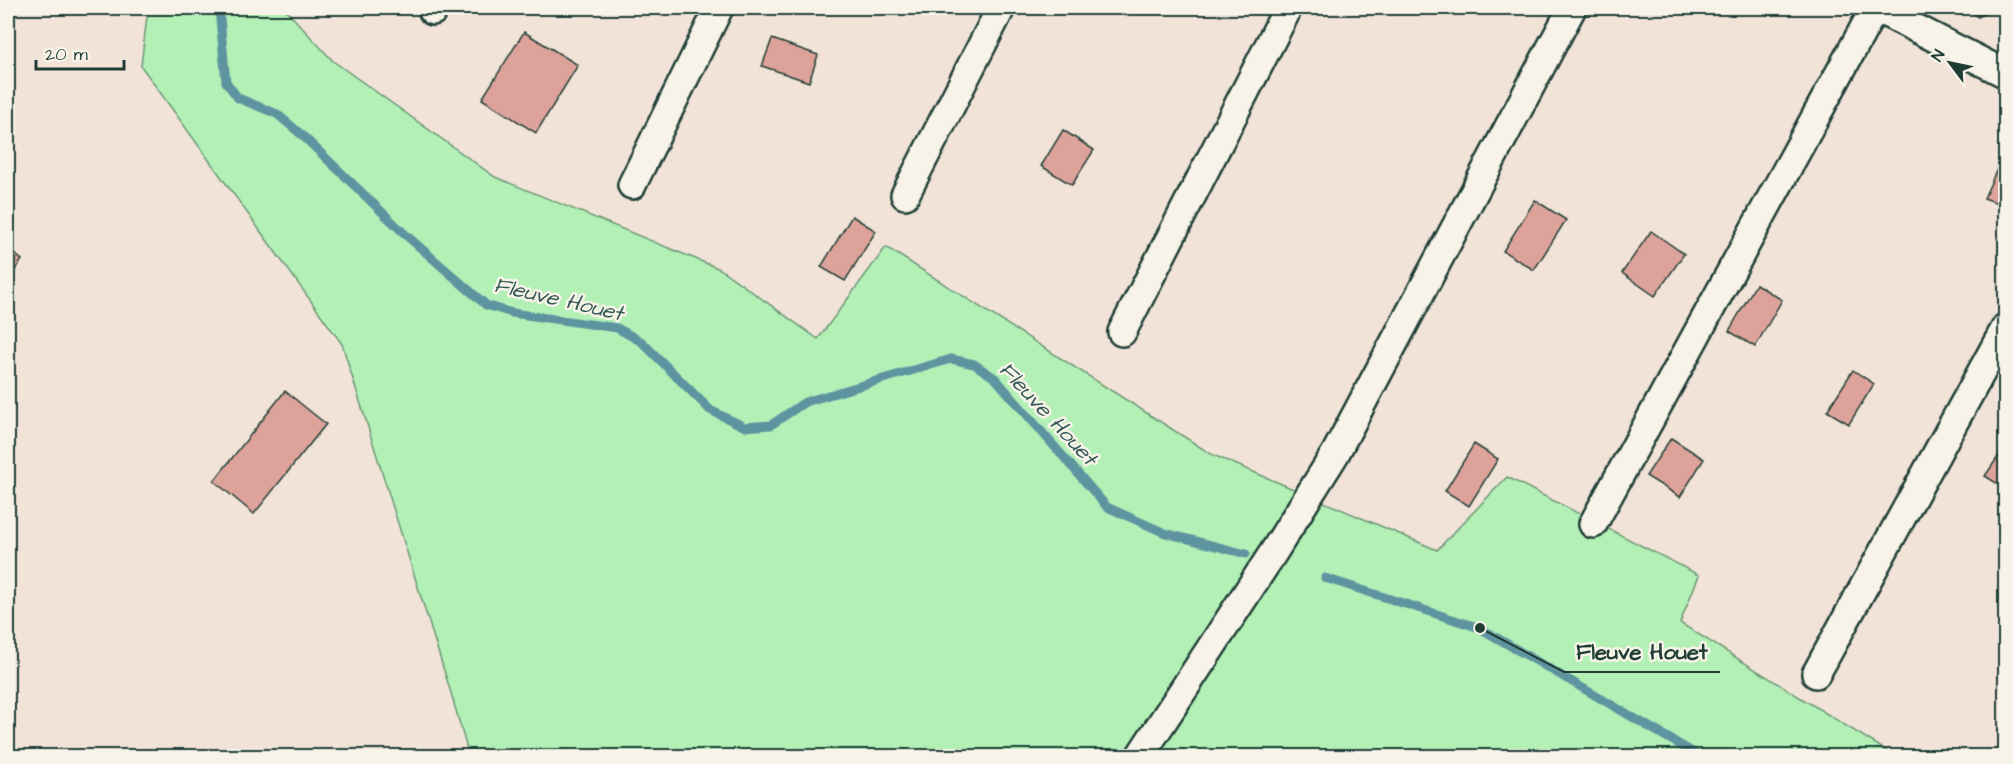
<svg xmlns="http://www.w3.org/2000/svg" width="2013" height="764" font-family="'Architects Daughter',sans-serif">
<rect width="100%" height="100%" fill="#f2e3d9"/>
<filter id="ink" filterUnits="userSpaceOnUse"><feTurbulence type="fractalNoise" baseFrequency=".0167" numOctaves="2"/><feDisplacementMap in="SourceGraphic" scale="12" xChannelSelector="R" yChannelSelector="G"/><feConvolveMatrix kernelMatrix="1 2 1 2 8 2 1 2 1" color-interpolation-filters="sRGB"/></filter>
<g filter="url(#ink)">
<!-- green -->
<path fill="#b3f0b6" stroke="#699675" stroke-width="1.5" d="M148,8H284L333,61L495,177L720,269L818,339L886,247L1211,454L1437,550L1507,477L1699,575L1680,623L1895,756H469L451,693L342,344L141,66Z"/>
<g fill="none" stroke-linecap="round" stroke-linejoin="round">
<!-- stream -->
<g stroke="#5d94a0" stroke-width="9">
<path d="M219,8L226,82L238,98L277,114L302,135L407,236L486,305L512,313L617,328L642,342L710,410L745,427L771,425L805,402L951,359L974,364L995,378L1107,507L1165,533L1246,554"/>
<path d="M1325,578L1480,628L1699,756"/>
</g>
</g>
<!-- building -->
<g fill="#dda39b" stroke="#1f3d34" stroke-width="1.5">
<path d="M1967,8H1995L1978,17Z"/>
<path d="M524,32L578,65L536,133L482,99Z"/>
<path d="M772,39L818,55L809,82L762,66Z"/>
<path d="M1063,130L1094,150L1072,185L1041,166Z"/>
<path d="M2006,149V206L1984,198Z"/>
<path d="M1535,200L1566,220L1534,270L1503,251Z"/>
<path d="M852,216L876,231L845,281L821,267Z"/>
<path d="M1651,231L1684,254L1655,296L1622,273Z"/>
<path d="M8,249L22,260L8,280Z"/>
<path d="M1756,284L1782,300L1755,347L1729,331Z"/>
<path d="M1853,370L1874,384L1849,424L1827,411Z"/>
<path d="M285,391L326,424L254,514L214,481Z"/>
<path d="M1671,438L1704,459L1680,497L1646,476Z"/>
<path d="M1474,444L1498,459L1469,506L1445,491Z"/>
<path d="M2006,445V489L1985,476Z"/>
</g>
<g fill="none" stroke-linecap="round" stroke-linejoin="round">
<!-- street casing -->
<g stroke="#1f3d34" stroke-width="32">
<g id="street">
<path d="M1876,8L2006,74"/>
<path d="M433,11L434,8"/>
<path d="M632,185L719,8"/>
<path d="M905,195L1001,8"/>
<path d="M1122,332L1288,8"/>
<path d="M1593,524L1875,8"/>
<path d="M1816,674L2006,327"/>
<path d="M1140,756L1273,553L1335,454L1572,8"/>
</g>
</g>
<!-- street -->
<use href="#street" stroke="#f7f3e8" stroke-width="27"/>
</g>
</g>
<g text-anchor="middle" stroke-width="5" stroke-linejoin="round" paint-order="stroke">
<!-- water labels -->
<g font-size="22" font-style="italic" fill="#345a58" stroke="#f7f3e8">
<text transform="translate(559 298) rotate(13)" y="8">Fleuve Houet</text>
<text transform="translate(1049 413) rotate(47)" y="8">Fleuve Houet</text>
</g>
</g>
<!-- callouts -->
<path fill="none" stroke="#1f3d34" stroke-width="2" d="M1480 628L1564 672H1720"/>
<circle fill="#1f3d34" stroke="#f7f3e8" stroke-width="2" cx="1480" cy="628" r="6"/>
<g font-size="22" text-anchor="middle" font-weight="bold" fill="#1f3d34" stroke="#f7f3e8" stroke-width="5" stroke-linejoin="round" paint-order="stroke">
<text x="1642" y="659">Fleuve Houet</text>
</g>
<!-- margin -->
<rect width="2013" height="764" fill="none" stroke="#f7f3e8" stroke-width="30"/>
<rect x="15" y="15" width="1983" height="734" fill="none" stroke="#1f3d34" stroke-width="2" filter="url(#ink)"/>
<!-- north arrow -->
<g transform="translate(1950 63) rotate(302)" stroke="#f7f3e8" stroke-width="4.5" paint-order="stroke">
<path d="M0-4.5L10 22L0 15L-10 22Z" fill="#1f3d34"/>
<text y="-9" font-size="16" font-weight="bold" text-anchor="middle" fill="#1f3d34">N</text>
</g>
<!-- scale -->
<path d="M36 60v9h88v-9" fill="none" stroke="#1f3d34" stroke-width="3"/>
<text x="45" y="60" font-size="18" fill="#1f3d34" stroke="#f7f3e8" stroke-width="4.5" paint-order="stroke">20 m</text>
</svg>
